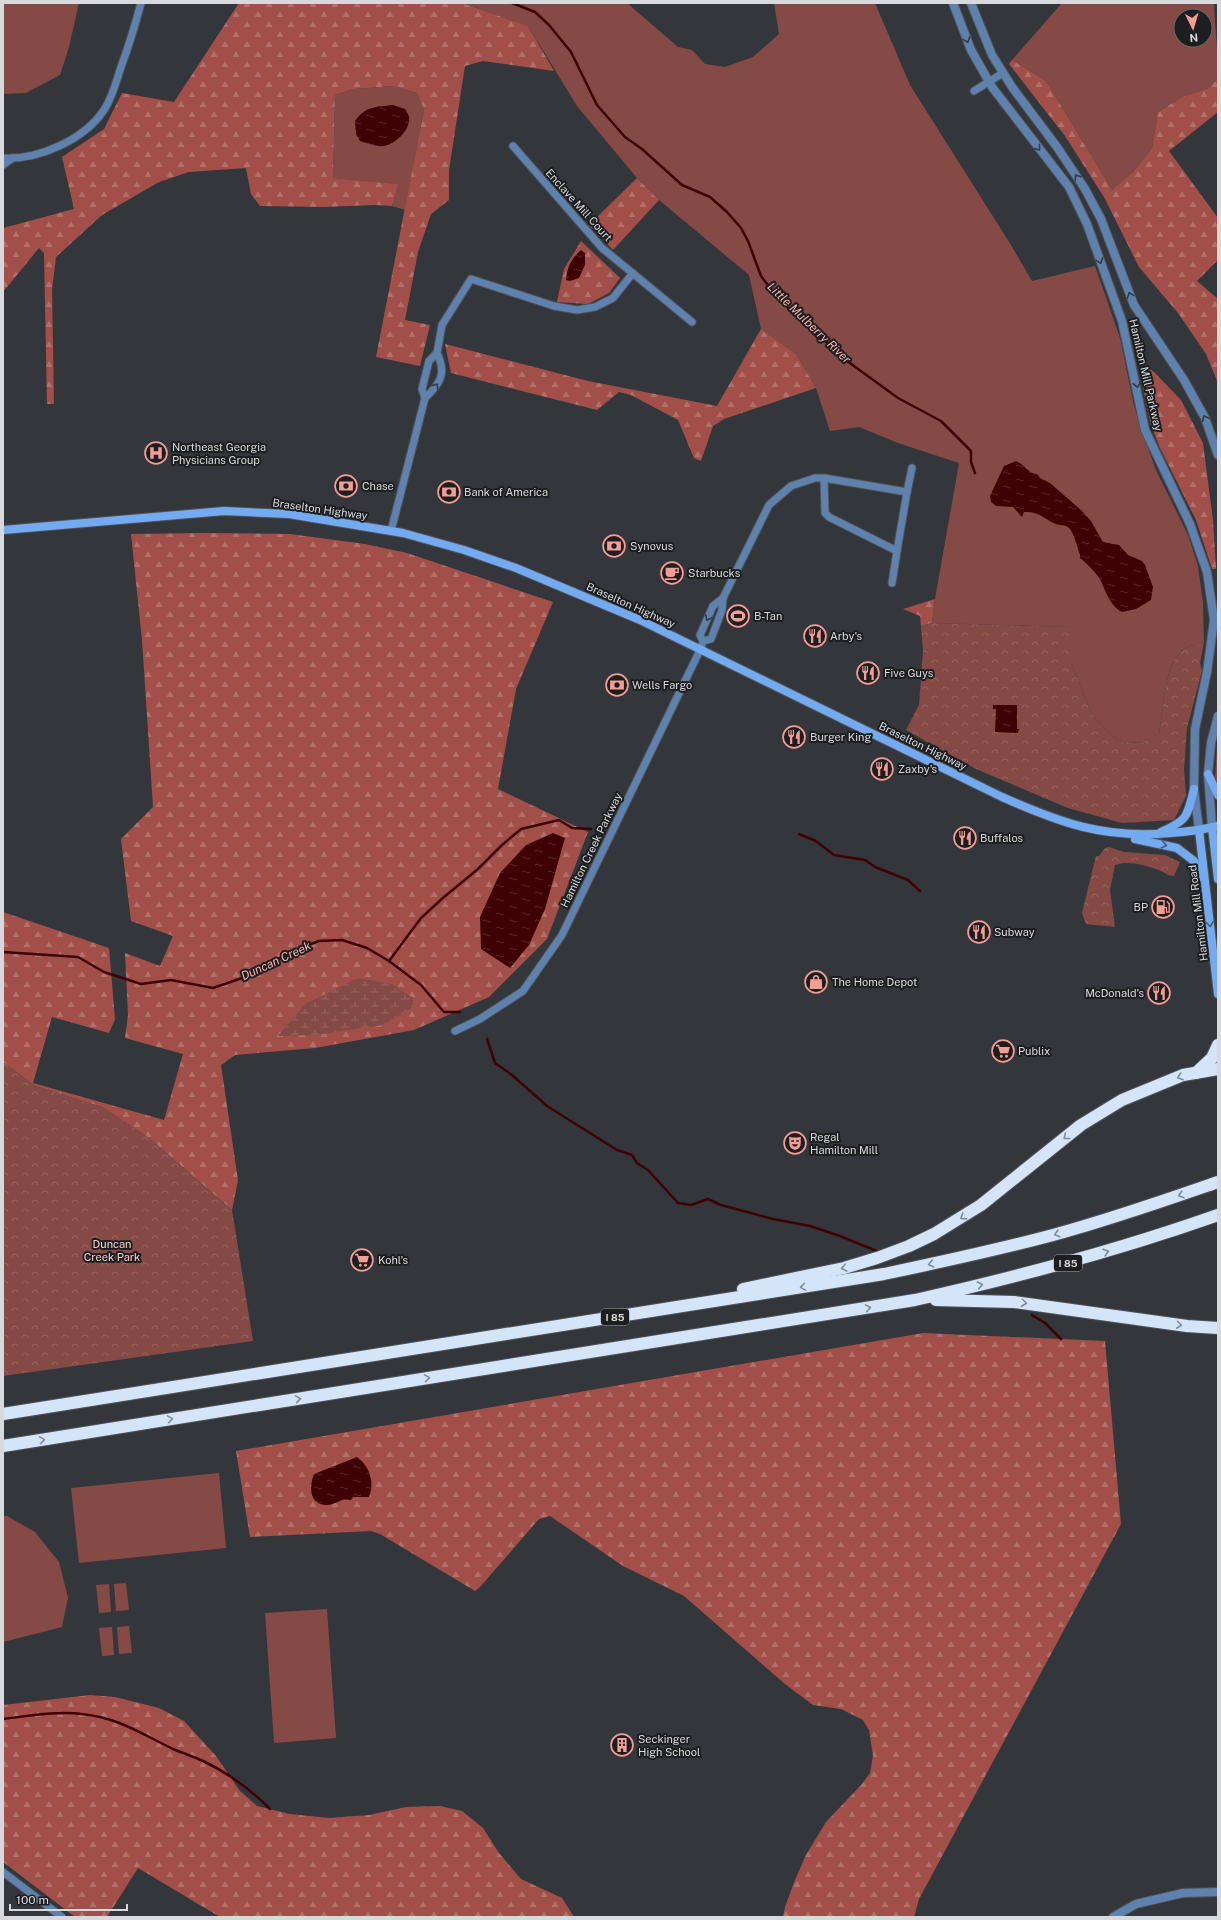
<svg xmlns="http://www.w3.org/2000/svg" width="1221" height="1920" font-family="'Public Sans',sans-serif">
<defs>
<pattern id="forest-firs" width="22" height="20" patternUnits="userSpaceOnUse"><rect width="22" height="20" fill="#a24f49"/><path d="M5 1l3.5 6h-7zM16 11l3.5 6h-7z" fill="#b2706b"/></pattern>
<pattern id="wetland-marsh" width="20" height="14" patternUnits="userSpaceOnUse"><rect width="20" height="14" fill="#854a45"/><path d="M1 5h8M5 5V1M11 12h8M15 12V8" fill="none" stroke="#96645f"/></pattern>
<pattern id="park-crowns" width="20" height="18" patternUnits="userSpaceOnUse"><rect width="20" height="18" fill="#854a45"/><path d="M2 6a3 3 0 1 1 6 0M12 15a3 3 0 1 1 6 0" fill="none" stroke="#96645f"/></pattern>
<pattern id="water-ripples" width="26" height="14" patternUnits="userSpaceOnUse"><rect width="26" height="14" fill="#3e0205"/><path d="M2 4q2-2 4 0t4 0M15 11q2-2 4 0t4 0" fill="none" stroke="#592629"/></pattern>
</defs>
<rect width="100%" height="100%" fill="#33373c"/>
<!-- green -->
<g fill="#854a45" fill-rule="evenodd">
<path d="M3,3H79L69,47L60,75L26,93L3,94Z"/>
<path d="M462,3H627L678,47L692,50L705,64L725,67L753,57L779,34L774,3H875L910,85L1011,245L1032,281L1095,266L1120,338L1134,406L1155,468L1188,535L1198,566L1203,603L1204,642C1198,644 1191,645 1186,648C1163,661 1164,710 1159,734L1142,743L1118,741L1092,715L1071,663V627L932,623L935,599L959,463L898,443L859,427L830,431L816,388L796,354L761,329L749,275L659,200L637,178L577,106L528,26Z"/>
<path d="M1062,3H1214C1215,28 1218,52 1218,78L1209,88L1182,97L1158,112L1152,148L1132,173L1112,190L1046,81L1012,60ZM1181,16H1205V40H1181Z"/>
<path d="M394,86L417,93L424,110L405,210L392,206L397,184L333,178L335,95L353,89Z"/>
<path d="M1218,731V789L1215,779Z"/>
<path d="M219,1473L226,1548L79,1563L71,1488Z"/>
<path d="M3,1516H7L35,1532L59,1562L68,1598L62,1627L3,1642Z"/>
<path d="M126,1583L129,1610L116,1611L114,1584Z"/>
<path d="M109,1584L111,1612L99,1613L96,1585Z"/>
<path d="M327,1609L336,1738L274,1743L265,1613Z"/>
<path d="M129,1626L132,1653L119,1654L117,1627Z"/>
<path d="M112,1627L114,1655L102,1656L99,1628Z"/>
</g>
<!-- forest -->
<g fill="url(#forest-firs)">
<path d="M239,3H462L528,26L554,71L483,61L465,66L449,170V200L431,214L418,252L405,320L430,325L420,366L376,357L424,110L417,93L394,86L353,89L335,95L333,178L398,184L392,206L374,205L324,207L260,206L251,194L246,168L189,172L159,182L102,215L56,257L52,290L54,404H47L44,253L39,248L3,292V228L74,209L62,157L104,129L122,93L174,102Z"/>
<path d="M1012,60L1046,81L1112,190L1132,173L1152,148L1158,112L1182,97L1209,88L1218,78V112L1169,151L1218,218V260L1197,281L1218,299V383L1206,354L1178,313L1139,267L1104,197L1065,136L1009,64Z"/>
<path d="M637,178L659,200L613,250L589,225Z"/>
<path d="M581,241L620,278L609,293L588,304L557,302L564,269Z"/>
<path d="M761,329L796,354L816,388L724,419L713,426L701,461L694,458L678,420L631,395L619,392L597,410L451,373L445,344L588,381L717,406Z"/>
<path d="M1142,366H1146L1154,372L1181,400L1203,443L1213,520L1216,569H1212L1196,520L1160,448L1151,425L1139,369Z"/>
<path d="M203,533L290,534L365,544L407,553L553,602L516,689L498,789L588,832L547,939L489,997L414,1030L315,1048L235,1055L221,1065L238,1180L232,1210L149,1138L102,1107L35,1086L3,1062V912L109,948L115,1019L109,1033L52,1017L33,1083L164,1120L183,1054L125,1038L128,1015L125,953L160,966L173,936L131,921L121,839L153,807L142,640L131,534Z"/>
<path d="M935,599L932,623L921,626L920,616L903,609Z"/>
<path d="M923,1333L1105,1341L1121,1524L919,1899L914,1917H783L785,1907L795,1880L806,1855L826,1822L862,1784L870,1773L873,1756L869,1730L863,1720L841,1709L813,1705L785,1684L684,1596L623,1566L550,1516L539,1519L480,1587L475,1591L380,1534L371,1531L250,1537L236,1451Z"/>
<path d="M90,1695L115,1697L159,1708L184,1721L216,1756L240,1791L257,1806L290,1814L329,1818L369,1815L406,1807L440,1806L462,1811L483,1828L499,1853L521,1879L562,1898L574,1917H220L138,1868L107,1917H75L3,1862V1705Z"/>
</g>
<!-- wetland -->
<path fill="url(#wetland-marsh)" d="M358,978L392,984L413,998V1007L383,1025L316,1035L278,1036L305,1004Z"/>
<!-- park -->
<g fill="url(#park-crowns)">
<path d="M932,623L1071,627V663L1092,715L1118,741L1141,743L1159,734C1164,710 1163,661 1186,648C1191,645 1198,644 1204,642L1200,663L1202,671L1187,728L1184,769L1186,796L1174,820L1122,823L1068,808L976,769L906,730L919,705L923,651L921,626Z"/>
<path d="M1109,847L1124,852L1165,855L1180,862L1174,876C1167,876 1163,871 1156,869C1145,865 1126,860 1115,865L1110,890L1115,927L1086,924L1082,913L1096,856H1099L1105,848Z"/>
<path d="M3,1062L35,1086L102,1107L149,1138L232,1210L253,1341L3,1376Z"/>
</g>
<!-- water -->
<g fill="url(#water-ripples)">
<path d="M393,105L405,109C406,111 409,115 409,117C411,130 395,144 384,146C376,147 367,143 360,141L356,134L355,121C366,106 375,107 393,105Z"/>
<path d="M581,250L585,253V265L579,278L570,281L566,280C567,267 571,259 581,250Z"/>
<path d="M1016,461C1024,464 1029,474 1037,474L1040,478L1050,483L1081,510L1091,521L1103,542L1119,545L1128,555L1142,561L1145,565L1153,587L1151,600L1136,609L1122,612C1110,606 1106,592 1101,581C1096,572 1087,564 1080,558V555C1077,547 1075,536 1070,529C1066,524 1061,526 1056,524C1044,519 1039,511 1024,512L1022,517L1013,507L996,506L991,502L990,496L1004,466Z"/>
<path d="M993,705H1017V729H1019L1018,733L995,732L996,709H993Z"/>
<path d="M553,833L565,838L545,909L529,945L510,968L481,949L480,917L500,873L526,845Z"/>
<path d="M357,1457C370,1467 375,1482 369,1497H353L351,1500C348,1500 345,1499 342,1500C337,1502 332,1505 327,1505C309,1505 309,1487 314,1474Z"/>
</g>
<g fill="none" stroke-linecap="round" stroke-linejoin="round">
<!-- stream -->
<g stroke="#3e0205" stroke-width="2.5">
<path d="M512,3L535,12L549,25L571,52L597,105L625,137L642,149L682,185L710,197L727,212L741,228L748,241L761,276L773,292L791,311L812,328L843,358L898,398L941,421L971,451V462L975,473"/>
<path d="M799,834L816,841L834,855L865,860L875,867L908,880L920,891"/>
<path d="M3,952L78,957L104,972L141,984L171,980L213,988L248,976L293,951L319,941L342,940L367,948L389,961L421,985L444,1012H460"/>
<path d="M389,961L421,918L444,897L478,869L502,845L521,829L559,820L572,828L591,829"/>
<path d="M487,1039L495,1063L512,1075L547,1106L617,1150L632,1155L637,1163L648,1170L678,1203L691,1205L708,1199L721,1205L773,1219L810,1226L840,1236L879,1252"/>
<path d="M1032,1315L1045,1323L1061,1339"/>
<path d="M3,1719C29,1716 56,1711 82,1714C119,1718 140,1733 173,1749C182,1753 192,1756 201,1760C229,1773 249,1788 270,1809"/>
</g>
<!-- minor casing -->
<g stroke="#515459" stroke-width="9">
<g id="minor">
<path d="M974,91L1003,73"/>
<path d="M513,146L602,248L692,322"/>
<path d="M3,158C38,160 84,140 104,110C112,98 116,83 120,70C128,48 135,26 141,3"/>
<path d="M3,165L13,158"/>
<path d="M437,353C447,374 440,384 425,398L422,389L429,361L437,353L442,325L471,279L554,306L577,310L595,307L613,298L633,273"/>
<path d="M907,492L912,468"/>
<path d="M391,531L425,398"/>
<path d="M892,583L897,551"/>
<path d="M703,641L711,639L722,610L723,598L769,505L791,486L815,478H824L907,492L897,551L829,517L825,513L824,478"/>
<path d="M455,1031L480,1019L523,991L562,935L701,648L703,641L700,635L713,606L723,598"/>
<path d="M3,1872L62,1917"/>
</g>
</g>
<!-- tertiary casing -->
<g stroke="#515459" stroke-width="10">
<g id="tertiary">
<path d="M953,3L971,50L992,87L1069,187L1087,224L1122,321L1145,430L1190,524L1207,572L1214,620L1207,672L1195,729L1194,789L1199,830"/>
<path d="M971,3L992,55L1012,87L1057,147L1085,189L1101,219L1134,305L1184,380L1205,418L1218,455"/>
<path d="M1212,827L1208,774L1211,743L1218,716"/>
<path d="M1113,1917L1136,1904L1183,1893L1218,1892"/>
</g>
</g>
<!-- secondary casing -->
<g stroke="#515459" stroke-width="10">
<g id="secondary">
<path d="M3,530L224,511L289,514L403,533L464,550L516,568L640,620L1002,797C1061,823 1104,839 1170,833C1186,832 1202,830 1218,826"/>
<path d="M1208,774L1218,795"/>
<path d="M1212,827L1218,879"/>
<path d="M1199,830L1218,994"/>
<path d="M1161,832C1188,820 1187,817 1194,789"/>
<path d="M1135,839L1177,848L1194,861L1202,877"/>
</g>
</g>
<!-- motorway casing -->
<g stroke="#515459" stroke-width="14">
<g id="motorway">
<path d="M1196,1073L1212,1058L1218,1045"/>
<path d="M743,1289L844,1268L877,1258L909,1246L934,1234L981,1205L1081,1125L1122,1100L1183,1075L1218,1069"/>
<path d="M936,1300L1014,1302L1187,1326L1218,1328"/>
<path d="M3,1414L884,1274C941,1262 997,1250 1053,1235C1109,1220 1163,1201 1218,1182"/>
<path d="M3,1446L915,1300C1018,1277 1119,1250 1218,1215"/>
</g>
</g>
<!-- minor -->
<use href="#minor" stroke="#5f81ad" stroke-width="7"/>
<!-- tertiary -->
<use href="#tertiary" stroke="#5f81ad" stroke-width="8"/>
<!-- secondary -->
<use href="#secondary" stroke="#74abf0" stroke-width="8"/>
<!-- motorway -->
<use href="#motorway" stroke="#d4e5fa" stroke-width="12"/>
</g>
<!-- one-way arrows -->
<defs><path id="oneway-chevron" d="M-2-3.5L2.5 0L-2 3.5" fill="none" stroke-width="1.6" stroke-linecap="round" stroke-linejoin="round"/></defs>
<g stroke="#303c4a">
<use href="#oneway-chevron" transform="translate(967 40) rotate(70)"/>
<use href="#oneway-chevron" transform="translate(1038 148) rotate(52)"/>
<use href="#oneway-chevron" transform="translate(1077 177) rotate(-123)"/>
<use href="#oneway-chevron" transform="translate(1100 261) rotate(70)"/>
<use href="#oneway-chevron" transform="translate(1130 295) rotate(-111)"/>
<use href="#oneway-chevron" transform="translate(1137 385) rotate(79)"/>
<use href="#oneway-chevron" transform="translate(436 386) rotate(-54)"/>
<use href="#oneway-chevron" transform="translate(1205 418) rotate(-114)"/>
<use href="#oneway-chevron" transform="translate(708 618) rotate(114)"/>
</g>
<g stroke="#445d7e">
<use href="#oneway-chevron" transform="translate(1164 845) rotate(12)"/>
<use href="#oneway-chevron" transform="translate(1210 924) rotate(83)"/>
</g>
<g stroke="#818b98">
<use href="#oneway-chevron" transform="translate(1180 1077) rotate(161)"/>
<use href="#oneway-chevron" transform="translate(1066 1137) rotate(141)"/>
<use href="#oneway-chevron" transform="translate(1181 1195) rotate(161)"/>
<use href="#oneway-chevron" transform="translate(963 1217) rotate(147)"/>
<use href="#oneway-chevron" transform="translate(1057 1234) rotate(164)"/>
<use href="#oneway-chevron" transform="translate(1106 1252) rotate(-16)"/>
<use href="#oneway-chevron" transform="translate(931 1264) rotate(168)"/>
<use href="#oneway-chevron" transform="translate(844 1268) rotate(166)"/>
<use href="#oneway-chevron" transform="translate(980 1285) rotate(-13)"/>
<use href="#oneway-chevron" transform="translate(803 1287) rotate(171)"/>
<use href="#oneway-chevron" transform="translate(1024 1303) rotate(7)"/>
<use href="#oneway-chevron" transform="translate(868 1308) rotate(-10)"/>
<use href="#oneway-chevron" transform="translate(1179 1325) rotate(7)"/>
<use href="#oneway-chevron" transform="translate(427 1378) rotate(-9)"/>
<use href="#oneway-chevron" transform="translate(298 1399) rotate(-9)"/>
<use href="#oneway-chevron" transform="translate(170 1419) rotate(-9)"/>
<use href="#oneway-chevron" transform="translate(42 1440) rotate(-9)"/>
</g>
<!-- icons -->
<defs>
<g id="hospital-ring" transform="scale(1.15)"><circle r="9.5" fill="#1c1e20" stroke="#f59c94" stroke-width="1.5"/><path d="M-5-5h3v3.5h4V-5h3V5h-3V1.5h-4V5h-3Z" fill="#f59c94"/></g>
<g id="bank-ring" transform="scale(1.15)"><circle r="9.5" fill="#1c1e20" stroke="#f59c94" stroke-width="1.5"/><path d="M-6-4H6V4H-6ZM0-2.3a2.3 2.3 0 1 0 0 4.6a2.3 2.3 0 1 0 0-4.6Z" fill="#f59c94"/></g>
<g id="cafe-ring" transform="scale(1.15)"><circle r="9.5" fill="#1c1e20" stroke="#f59c94" stroke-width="1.5"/><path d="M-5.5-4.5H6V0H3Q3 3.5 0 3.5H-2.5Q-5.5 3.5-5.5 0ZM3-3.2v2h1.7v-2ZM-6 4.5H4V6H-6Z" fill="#f59c94"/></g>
<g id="stadium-ring" transform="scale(1.15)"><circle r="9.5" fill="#1c1e20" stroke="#f59c94" stroke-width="1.5"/><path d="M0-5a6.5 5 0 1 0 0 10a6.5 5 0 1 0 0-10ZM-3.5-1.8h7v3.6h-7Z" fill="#f59c94"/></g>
<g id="restaurant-ring" transform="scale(1.15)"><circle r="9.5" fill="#1c1e20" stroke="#f59c94" stroke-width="1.5"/><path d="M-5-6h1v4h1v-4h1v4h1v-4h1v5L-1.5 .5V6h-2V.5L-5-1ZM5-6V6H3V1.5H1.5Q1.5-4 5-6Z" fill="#f59c94"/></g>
<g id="fuel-ring" transform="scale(1.15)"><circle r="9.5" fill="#1c1e20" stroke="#f59c94" stroke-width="1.5"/><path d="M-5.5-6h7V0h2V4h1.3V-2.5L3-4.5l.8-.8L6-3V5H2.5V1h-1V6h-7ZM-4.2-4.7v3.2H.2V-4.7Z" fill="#f59c94"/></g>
<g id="shop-ring" transform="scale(1.15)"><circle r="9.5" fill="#1c1e20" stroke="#f59c94" stroke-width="1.5"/><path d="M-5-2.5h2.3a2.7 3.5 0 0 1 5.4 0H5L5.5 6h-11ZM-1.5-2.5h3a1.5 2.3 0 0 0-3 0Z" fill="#f59c94"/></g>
<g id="supermarket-ring" transform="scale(1.15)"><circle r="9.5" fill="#1c1e20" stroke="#f59c94" stroke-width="1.5"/><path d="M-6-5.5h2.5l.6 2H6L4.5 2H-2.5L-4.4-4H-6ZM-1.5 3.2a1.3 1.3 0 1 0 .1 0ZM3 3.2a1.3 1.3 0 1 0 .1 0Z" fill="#f59c94"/></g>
<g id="theatre-ring" transform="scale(1.15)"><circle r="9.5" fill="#1c1e20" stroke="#f59c94" stroke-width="1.5"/><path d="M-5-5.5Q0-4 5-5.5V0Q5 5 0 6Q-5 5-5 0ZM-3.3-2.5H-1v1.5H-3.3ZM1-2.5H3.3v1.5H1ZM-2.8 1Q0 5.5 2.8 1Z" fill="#f59c94"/></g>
<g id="building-ring" transform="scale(1.15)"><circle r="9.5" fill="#1c1e20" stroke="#f59c94" stroke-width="1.5"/><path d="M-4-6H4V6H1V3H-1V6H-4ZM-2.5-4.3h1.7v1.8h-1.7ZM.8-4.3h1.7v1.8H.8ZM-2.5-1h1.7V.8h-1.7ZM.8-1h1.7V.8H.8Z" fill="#f59c94"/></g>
</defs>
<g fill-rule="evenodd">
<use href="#hospital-ring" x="156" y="453"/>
<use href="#bank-ring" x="346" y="486"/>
<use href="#bank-ring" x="449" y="492"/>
<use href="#bank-ring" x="614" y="546"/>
<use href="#cafe-ring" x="672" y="573"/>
<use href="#stadium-ring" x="738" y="616"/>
<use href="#restaurant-ring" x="815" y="636"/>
<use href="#restaurant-ring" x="868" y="673"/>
<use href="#bank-ring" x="617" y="685"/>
<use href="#restaurant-ring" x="794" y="737"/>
<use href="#restaurant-ring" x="882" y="769"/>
<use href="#restaurant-ring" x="965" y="838"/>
<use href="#fuel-ring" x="1163" y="907"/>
<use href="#restaurant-ring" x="979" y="932"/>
<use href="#shop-ring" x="816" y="982"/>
<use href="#restaurant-ring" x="1159" y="993"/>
<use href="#supermarket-ring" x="1003" y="1051"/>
<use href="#theatre-ring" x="795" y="1143"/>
<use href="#supermarket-ring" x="362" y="1260"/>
<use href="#building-ring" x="622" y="1745"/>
</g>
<g text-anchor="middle" stroke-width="4" stroke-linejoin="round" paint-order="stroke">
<!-- shield labels -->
<g fill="#1c1e20" stroke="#9fa1a4" stroke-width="1">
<rect x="1054" y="1255" width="28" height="16" rx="3"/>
<rect x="601" y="1309" width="28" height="16" rx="3"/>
</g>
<g font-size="10" font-weight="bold" fill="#d7d9dc">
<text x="1068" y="1267">I 85</text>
<text x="615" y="1321">I 85</text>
</g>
<!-- street labels -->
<g font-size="11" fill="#d7d9dc" stroke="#1c1e20">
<text transform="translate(579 205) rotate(48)" y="4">Enclave Mill Court</text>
<text transform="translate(1146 375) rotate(77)" y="4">Hamilton Mill Parkway</text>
<text transform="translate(320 509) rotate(8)" y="4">Braselton Highway</text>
<text transform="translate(631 605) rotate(24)" y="4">Braselton Highway</text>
<text transform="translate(923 746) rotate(26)" y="4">Braselton Highway</text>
<text transform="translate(591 850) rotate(-64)" y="4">Hamilton Creek Parkway</text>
<text transform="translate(1198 913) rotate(-97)" y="4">Hamilton Mill Road</text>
</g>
<!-- poi labels -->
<g font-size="11" fill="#d7d9dc" stroke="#1c1e20" text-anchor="start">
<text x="172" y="451">Northeast Georgia<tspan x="172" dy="13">Physicians Group</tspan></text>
<text x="362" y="490">Chase</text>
<text x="464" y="496">Bank of America</text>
<text x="630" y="550">Synovus</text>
<text x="688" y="577">Starbucks</text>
<text x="754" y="620">B-Tan</text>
<text x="830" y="640">Arby's</text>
<text x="884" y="677">Five Guys</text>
<text x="632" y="689">Wells Fargo</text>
<text x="810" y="741">Burger King</text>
<text x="898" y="773">Zaxby's</text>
<text x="980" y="842">Buffalos</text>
<text x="1148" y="911" text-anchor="end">BP</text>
<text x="994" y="936">Subway</text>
<text x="832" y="986">The Home Depot</text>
<text x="1144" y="997" text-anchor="end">McDonald's</text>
<text x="1018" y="1055">Publix</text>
<text x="810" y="1141">Regal<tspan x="810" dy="13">Hamilton Mill</tspan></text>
<text x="378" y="1264">Kohl's</text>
<text x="638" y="1743">Seckinger<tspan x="638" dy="13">High School</tspan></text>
</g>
<!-- park labels -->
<g font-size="11" fill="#fecdc8" stroke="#1c1e20">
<text x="112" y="1248">Duncan<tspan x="112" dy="13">Creek Park</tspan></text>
</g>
<!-- water labels -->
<g font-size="12" font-style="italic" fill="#fab2ab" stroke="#1c1e20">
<text transform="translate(809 323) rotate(44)" y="4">Little Mulberry River</text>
<text transform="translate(276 961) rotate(-25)" y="4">Duncan Creek</text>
</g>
</g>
<!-- border -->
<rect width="1221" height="1920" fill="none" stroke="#d7d9dc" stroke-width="8"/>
<!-- north arrow -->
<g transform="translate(1193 28) rotate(175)"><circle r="19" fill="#1c1e20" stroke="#67696b"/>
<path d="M0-3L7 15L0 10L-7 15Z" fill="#f59c94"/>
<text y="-6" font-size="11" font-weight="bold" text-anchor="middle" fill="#d7d9dc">N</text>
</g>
<!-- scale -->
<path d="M10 1904v6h117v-6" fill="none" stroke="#d7d9dc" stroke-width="2"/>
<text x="16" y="1904" font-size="12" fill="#d7d9dc" stroke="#1c1e20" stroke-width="3" paint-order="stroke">100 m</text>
</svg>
